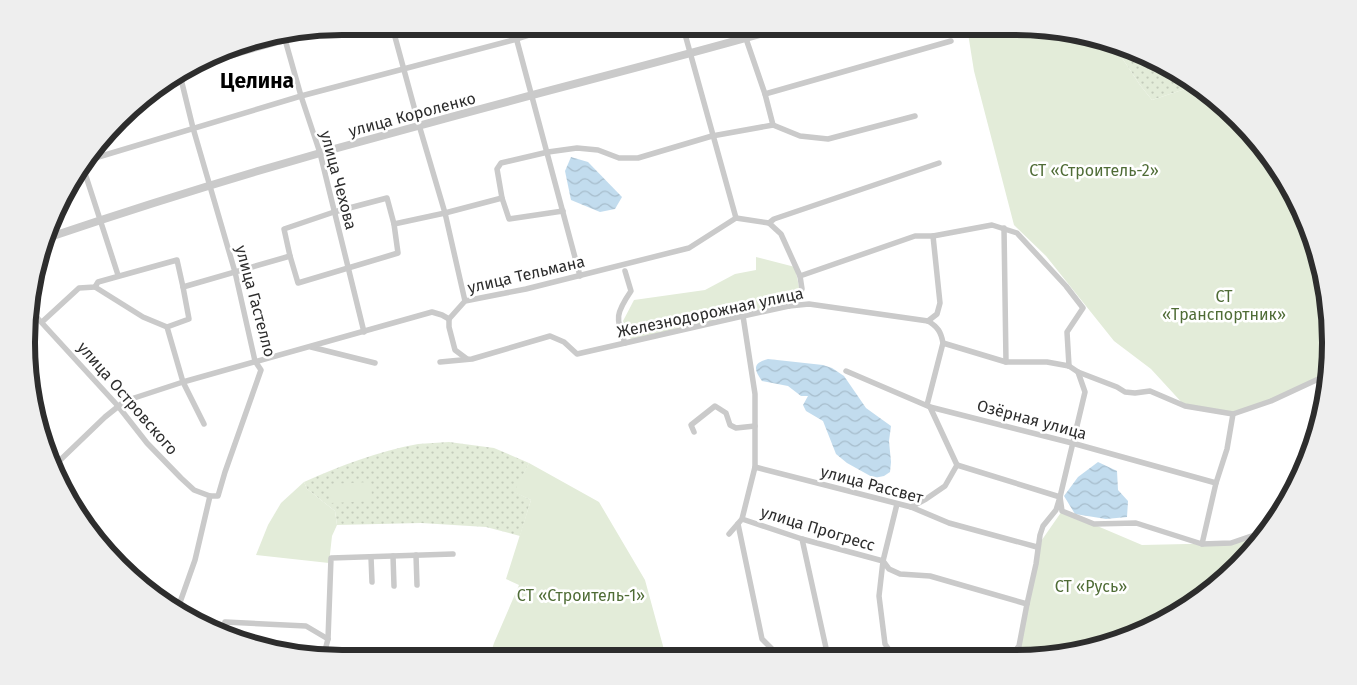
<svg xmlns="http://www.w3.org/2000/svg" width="1357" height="685" font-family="'Fira Sans',sans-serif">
<defs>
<pattern id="grass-dots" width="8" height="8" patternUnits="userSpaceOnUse" patternTransform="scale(1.25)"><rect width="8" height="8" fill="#e3ecd9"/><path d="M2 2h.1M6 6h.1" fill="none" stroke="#c3cbbb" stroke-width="1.8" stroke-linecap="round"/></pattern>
<pattern id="water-waves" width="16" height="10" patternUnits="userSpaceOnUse" patternTransform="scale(1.25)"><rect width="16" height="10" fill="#c2dcee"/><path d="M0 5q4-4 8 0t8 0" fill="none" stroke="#a7bdcc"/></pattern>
</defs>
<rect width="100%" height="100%" fill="#fff"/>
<!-- grass -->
<g fill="url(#grass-dots)">
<path d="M1116,49L1154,59L1191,87L1152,100L1140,85Z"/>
<path d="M449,442L494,448L529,463L515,492L531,500L520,536L486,527L421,523L337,525L335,511L307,489L304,482C340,466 378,451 418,444C428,443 438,443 449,442Z"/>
</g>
<!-- garden -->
<g fill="#e3ecd9">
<path d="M967,27H1035L1116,49L1140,85L1152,100L1191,87L1252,134L1314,241L1330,363L1328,373L1271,401L1233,414L1185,406L1151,369L1114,341L1046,256L1014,225L974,71Z"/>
<path d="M756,257L795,267L800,292L789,306L632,342L623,321L634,300L705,290L735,274L756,270Z"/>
<path d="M529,463L599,502L645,580L666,657L489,658L494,643L519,585L506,579L531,500L514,492Z"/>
<path d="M304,482L307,489L335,511L337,525L332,536L329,563L256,555L268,525L281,503Z"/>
<path d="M371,482L372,501L331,503L330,484Z"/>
<path d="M1062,511L1142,545L1231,543L1266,531L1252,551L1207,594L1135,635L1055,656H1019V646L1037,547Z"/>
</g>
<!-- water -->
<g fill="url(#water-waves)">
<path d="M571,157L588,162L622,197L615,209L600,212L571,200L565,171Z"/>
<path d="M768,359L823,365L832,368L844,376L866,408L891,426L889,441L891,462L890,472L884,476L874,478L847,463L836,454L823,421L806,411L803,405L808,396H801L788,386L762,381C754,370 752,363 768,359Z"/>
<path d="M1098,462L1117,471L1118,490L1128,501L1127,517L1106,519L1075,514L1064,496L1078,477Z"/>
</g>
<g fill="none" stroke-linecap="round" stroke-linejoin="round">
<!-- minor -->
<g stroke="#cacaca" stroke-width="5.5">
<path d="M392,26L419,125L445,213L465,301"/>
<path d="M513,26L580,276"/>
<path d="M683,27L736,218"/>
<path d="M742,27L765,94L773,125"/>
<path d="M284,36L301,96L320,153L364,332"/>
<path d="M202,64L325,29"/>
<path d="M765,94L951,41"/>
<path d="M773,125L800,136L828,139L915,116"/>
<path d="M85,161L301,96L517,39L558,26"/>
<path d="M82,164L118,275"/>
<path d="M502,198L497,169L501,163L548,152L577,148L598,150L619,158H638L712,136L773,125"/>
<path d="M769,223L781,234L800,276L802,289L798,298L789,306"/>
<path d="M1004,228L1006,362"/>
<path d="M290,256L284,229L334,212L387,198L394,224"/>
<path d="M625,271L631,291C616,313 615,318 625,343"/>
<path d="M800,276L915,236H933L992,225L1017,233L1066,286L1083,308L1067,332L1069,366"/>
<path d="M95,287L143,317L167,327"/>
<path d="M183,287L189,319L167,327L183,382L204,424"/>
<path d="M31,311L118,406L147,443L181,478L194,490L210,496"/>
<path d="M449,319L465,301L526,289L689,248L736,218L769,223L774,219L939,163"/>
<path d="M449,319V327L455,350L467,359"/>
<path d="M928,321L937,314L940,303L933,236"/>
<path d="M42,322L79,288L95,287L98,282L177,260L183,287L290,256L298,283L398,253L394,224L445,213L502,198L509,219L563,211"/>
<path d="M311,347L375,363"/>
<path d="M440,362L472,359L550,336L564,342L577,354L743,316L789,306L809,304L928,321C938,327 941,332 943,343L1006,362H1047L1069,366L1078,372L1117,387L1125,392L1135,393L1150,391L1185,406L1233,414L1271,401L1327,375"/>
<path d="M846,371L930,407L1072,443L1216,483"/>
<path d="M927,405L943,343"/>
<path d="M1313,425L1326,376"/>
<path d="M694,432L691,425L715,406L726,413L730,425L736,428L755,426"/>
<path d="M957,465L1060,497L1062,511L1094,524L1136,523L1202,544L1231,543L1266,531"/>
<path d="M54,466L105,417L125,401L183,382L432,312L442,315L449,319"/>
<path d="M755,467L911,507L949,523L1037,547"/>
<path d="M911,507L926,499L945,486L957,465L930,407"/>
<path d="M742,519L802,539L883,561L889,569L900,574L930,576L1027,604"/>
<path d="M738,524L762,639L780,657"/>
<path d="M729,534L742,519L755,467V394L743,316"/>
<path d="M802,539L828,657"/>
<path d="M1202,544L1216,483L1227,449L1233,414"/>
<path d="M416,555L417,585"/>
<path d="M393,556L394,586"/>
<path d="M371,557L372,582"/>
<path d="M178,608L195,560L210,496H218L225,472L261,370L255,361L235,272L193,128L180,75"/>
<path d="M225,622L306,626L328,639"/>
<path d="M1011,656L1019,646L1027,604L1036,564L1040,535L1043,526L1056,510L1060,497L1085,392L1078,372"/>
<path d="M855,657L874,652L895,656"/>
<path d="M894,657L885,644L879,596L883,561L897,504"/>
<path d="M323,658L328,639L331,558L453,554"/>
</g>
<!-- tertiary -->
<path stroke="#cacaca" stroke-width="8" d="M50,237C171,196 294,159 418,126C540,92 663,62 785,27"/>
<!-- secondary -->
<path stroke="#b7b7b7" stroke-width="9" d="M96,535L110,550L122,568"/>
</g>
<g text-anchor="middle" stroke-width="5" stroke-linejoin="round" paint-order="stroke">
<!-- street labels -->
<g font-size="16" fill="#2d2d2d" stroke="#fff">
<text transform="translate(412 114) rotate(-15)" y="6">улица Короленко</text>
<text transform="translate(339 180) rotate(75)" y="6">улица Чехова</text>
<text transform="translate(526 274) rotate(-13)" y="6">улица Тельмана</text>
<text transform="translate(256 301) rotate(75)" y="6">улица Гастелло</text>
<text transform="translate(710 312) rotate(-12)" y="6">Железнодорожная улица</text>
<text transform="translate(128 398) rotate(49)" y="6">улица Островского</text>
<text transform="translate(1032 419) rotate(15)" y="6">Озёрная улица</text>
<text transform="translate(872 484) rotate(15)" y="6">улица Рассвет</text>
<text transform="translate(818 528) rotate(17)" y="6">улица Прогресс</text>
</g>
<!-- park labels -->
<g font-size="16" fill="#4f6c36" stroke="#fff">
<text x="1094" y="176">СТ «Строитель-2»</text>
<text x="1224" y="302">СТ<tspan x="1224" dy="18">«Транспортник»</tspan></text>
<text x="1091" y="592">СТ «Русь»</text>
<text x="581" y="601">СТ «Строитель-1»</text>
</g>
<!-- district labels -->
<g font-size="21" font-weight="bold" fill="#000" stroke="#fff">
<text x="257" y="88">Целина</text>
</g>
</g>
<!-- crop -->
<path d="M0 0H1357V685H0ZM342 35H1015A307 307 0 0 1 1322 342V343A307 307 0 0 1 1015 650H342A307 307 0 0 1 35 343V342A307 307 0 0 1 342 35Z" fill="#eee" fill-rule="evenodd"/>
<path fill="none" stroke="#2d2d2d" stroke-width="6" d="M342 35H1015A307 307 0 0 1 1322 342V343A307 307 0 0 1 1015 650H342A307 307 0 0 1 35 343V342A307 307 0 0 1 342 35Z"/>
</svg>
